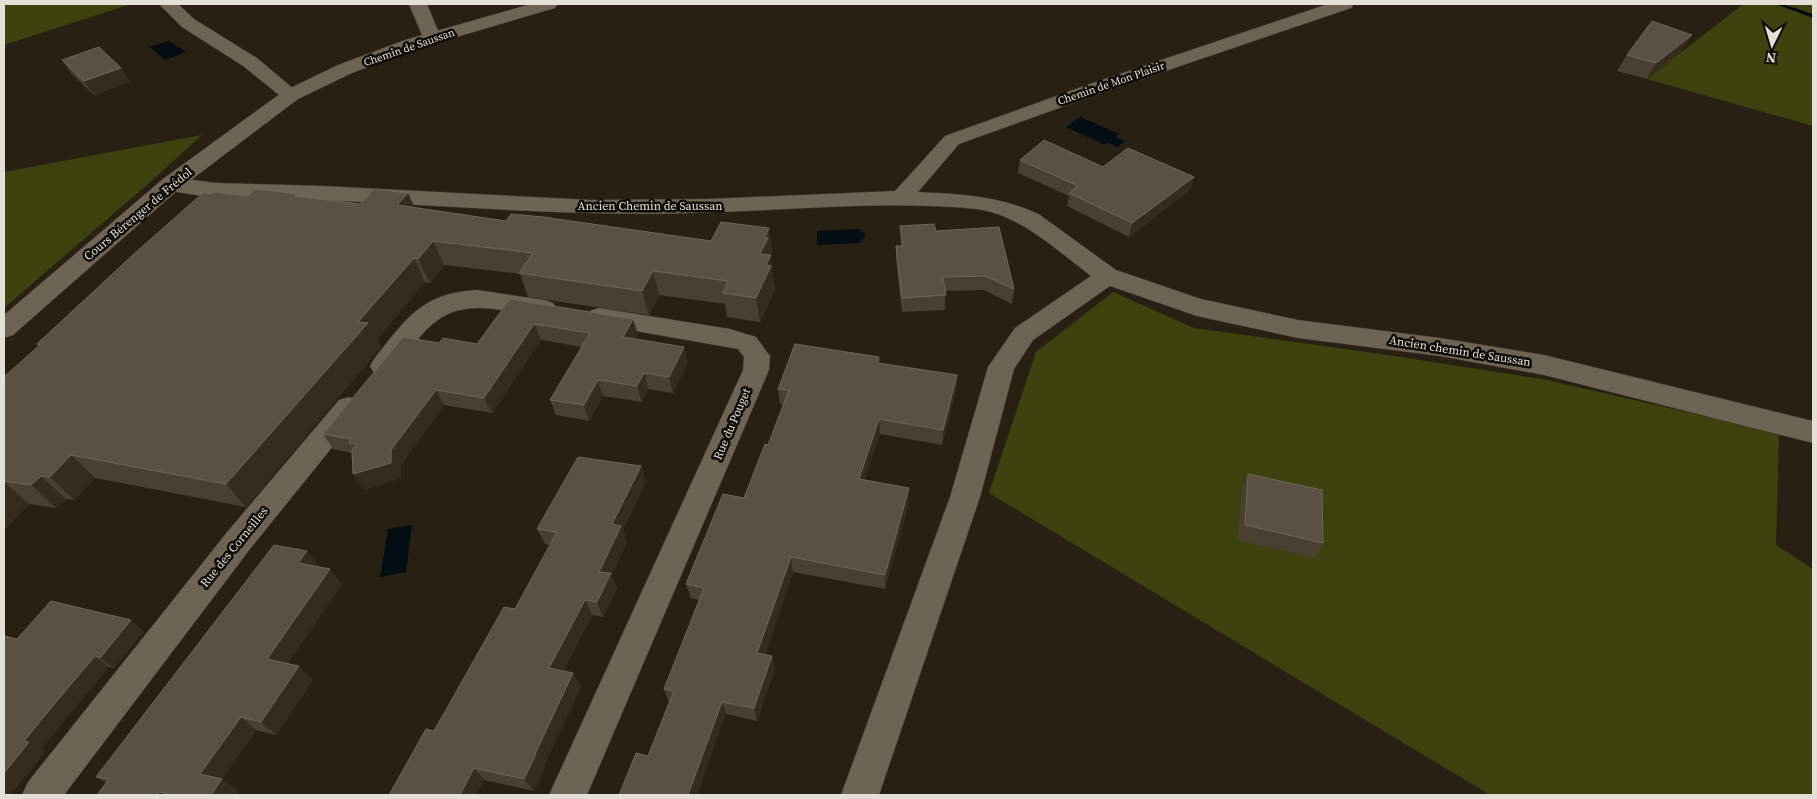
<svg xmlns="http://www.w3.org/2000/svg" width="1817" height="799" font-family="'Source Serif 4',serif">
<rect width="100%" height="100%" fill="#282012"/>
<!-- green -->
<g fill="#3e420e">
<path d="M4,4H131L4,45Z"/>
<path d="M1740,4H1813V126L1647,79L1742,5Z"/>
<path d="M202,135L148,184L4,308V172Z"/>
<path d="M1113,292L1194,328L1388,355L1542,379L1779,433L1776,545L1813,569V795H1490L989,493L1036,352Z"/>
</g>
<!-- water -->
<g fill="#020e13">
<path d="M169,41L186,52L165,60L150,47Z"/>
<path d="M1080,117L1119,134L1116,137L1125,141L1117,147L1109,143L1103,144L1066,127Z"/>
<path d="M859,229L866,235L860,243L817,245V231Z"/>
<path d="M412,525L406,572L380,577L388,529Z"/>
</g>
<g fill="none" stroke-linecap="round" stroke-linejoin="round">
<!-- stream -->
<path fill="#020e13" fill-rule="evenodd" d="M1775,4H1783L1813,14V18Z"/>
<!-- minor casing -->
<g stroke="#403930" stroke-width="1">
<g id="minor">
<path d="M159,4H178L194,19L257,58L301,95L298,99L291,101L284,99L243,66L182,27Z"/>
<path d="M409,4H427L441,38L439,42L432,44L425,42Z"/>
<path d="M1328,4H1354L1351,8L1098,94L959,144L918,192C960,194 1002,196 1040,215L1116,270L1201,299L1298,320L1440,338L1544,355L1813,421V443L1544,375L1440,356L1298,338L1197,316L1110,286L1033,340L1014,369L980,497L879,795H841L950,497L988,367L1015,328L1091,276C1059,252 1029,223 991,212C971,207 950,207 929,206C860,203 789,210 720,212C594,218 469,207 344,201C284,198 221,203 163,189L160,184L163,179L171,177L216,183L323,186L591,200L708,199L895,191L945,136L1084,86Z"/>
<path d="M477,290L544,300L553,303L557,309L553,315C538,319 522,313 507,311C441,299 429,325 392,373L383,376L374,373L370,366L374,359C406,319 421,293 477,290Z"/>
<path d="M599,308L730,329L756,337L770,356L769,370L587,795H549L743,370L744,357L738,349L590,323L586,317L590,311Z"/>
<path d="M349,397L359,400L363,407L359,414L250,549L64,795H22L28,782L228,531L339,400Z"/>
</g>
</g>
<!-- tertiary casing -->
<g stroke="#403930" stroke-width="1">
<path id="tertiary" d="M531,4H558L555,8L419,48L352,73L298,99L179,189L13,335L4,338V315L163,179L284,91L338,65L405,40Z"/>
</g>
<!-- minor -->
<use href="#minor" fill="#6e6454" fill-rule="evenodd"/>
<!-- tertiary -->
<use href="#tertiary" fill="#6e6454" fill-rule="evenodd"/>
</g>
<!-- wall -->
<g fill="#494031">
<path d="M1682,51L1647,79L1617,71L1627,55Z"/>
<path d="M62,60L121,68L130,82L94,95L72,74Z"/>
<path d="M1020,160L1103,167L1194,177L1190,190L1129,237L1067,206L1069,196L1018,173Z"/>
<path d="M408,193L414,208L506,221L711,241L769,228L772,252L770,255L775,290L760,322L727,317L725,304L659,295L649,315L528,297L520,274L444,265L430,283L425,282L377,339L381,347L246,507L95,478L74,500L66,499L56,508L29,504L4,530V377L38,346L37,344L212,194L299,197L360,204Z"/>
<path d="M900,226L936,231L1014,289L1012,304L984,290L945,291V310L902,312L896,261V246H901Z"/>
<path d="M510,299L638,334L635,339L688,362L673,393L648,389L642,402L603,396L589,421L556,415L550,400L582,347L541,340L492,413L444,405L401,465V478L363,490L352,453L333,449L323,434L439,343L477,344Z"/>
<path d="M880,363L957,375L956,390L942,445L880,434L864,480L909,502L885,589L793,572L765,655L772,656L775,669L757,721L726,714L648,756L669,702L664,689L699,600L691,598L686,584L744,498L768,445L784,404H780L778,389Z"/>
<path d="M641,466L646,481L623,530L627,542L611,575L617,588L603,617L592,615L563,671L573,673L581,687L544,765L545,767L534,791L484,780L434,731L515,609L550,545L545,544L537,529Z"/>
<path d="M1248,474L1323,543L1315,558L1238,540L1242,489Z"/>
<path d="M307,551L319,567L342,584L288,663L313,680L276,735L256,730L222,779L239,791L236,795H97L106,783L96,777Z"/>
<path d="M144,631L114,668L109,667L75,707L41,749L45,752L10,795H4L17,639Z"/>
</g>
<!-- shaded-wall -->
<g fill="#352c1d">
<path d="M1692,35L1682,51L1647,79L1656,63Z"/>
<path d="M121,68L130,82L94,95L84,81Z"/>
<path d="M1194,177L1190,190L1129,237L1132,223Z"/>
<path d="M408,193L419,217L397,205Z"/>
<path d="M769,228L772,252L770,256L775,290L760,322L756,298L760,254L765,237Z"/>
<path d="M433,241L444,265L430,283L418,259Z"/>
<path d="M414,258L425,282L377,339L381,347L246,507L226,484L358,322Z"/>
<path d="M653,271L659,295L649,315L642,291Z"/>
<path d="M633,319L638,334L628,353L623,337Z"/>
<path d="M534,324L541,340L492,413L484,398Z"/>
<path d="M684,347L688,362L673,393L669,377Z"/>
<path d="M644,373L648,389L642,402L637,386Z"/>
<path d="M957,375L956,390L942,445L943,430Z"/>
<path d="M598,380L603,396L589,421L584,405Z"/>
<path d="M436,390L444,405L401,465V478L363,490L353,474L391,450Z"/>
<path d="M879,419L880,434L860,494L859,479Z"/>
<path d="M71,455L95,478L74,500L50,477Z"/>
<path d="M641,466L646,481L623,530L627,542L611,575L617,588L603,617L597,602L599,572L612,524Z"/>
<path d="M41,476L66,499L56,508L31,485Z"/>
<path d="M4,482L29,504L4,530Z"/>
<path d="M909,488V502L885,589V575Z"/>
<path d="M307,551L319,567L311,578L298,563Z"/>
<path d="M791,557L793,572L761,667L757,653Z"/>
<path d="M330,569L342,584L281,673L267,659Z"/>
<path d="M585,600L592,615L557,682L549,668Z"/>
<path d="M131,620L144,631L114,668L100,658Z"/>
<path d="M95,656L109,667L41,749L45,752L10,795H4V773L24,741Z"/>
<path d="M772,656L775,669L757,721L754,708Z"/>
<path d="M299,666L313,680L276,735L261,722Z"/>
<path d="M573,673L581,687L544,765L545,767L534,791L524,779L535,754Z"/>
<path d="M722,702L726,714L697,795H688Z"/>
<path d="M241,717L256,730L222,779L239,791L236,795H211L200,774Z"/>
<path d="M474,768L484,780L477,795H460Z"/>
<path d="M159,792L165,795H157Z"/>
</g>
<!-- building -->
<g fill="#5a5143" stroke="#6f685a">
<path d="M1652,21L1692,35L1656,63L1627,55Z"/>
<path d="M99,47L121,68L84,81L62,60Z"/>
<path d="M1044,140L1103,167L1128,148L1194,177L1132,223L1069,193L1078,186L1020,160Z"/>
<path d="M256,189L297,194L295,196L360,204L374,189L408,193L397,205L506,221L511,214L543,217L711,241L721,222L769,228L765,237L768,238L760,254L771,255L766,265L771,266L756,298L723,293L728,281L653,271L642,291L519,273L533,253L433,241L418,259L414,258L358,322L368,323L226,484L71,455L50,477L41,476L31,485L4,481V377L40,345L37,344L135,253L203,193L212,194L215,192L248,196Z"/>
<path d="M934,224L936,231L999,227L1014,289L985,276L943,277L946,295L902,298L896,246H903L900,226Z"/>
<path d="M510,299L633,319L623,337L684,347L669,377L644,373L637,386L598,380L584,405L550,400L590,333L534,324L484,398L436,390L391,450V463L353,474L352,450L357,444L349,443L351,439L323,434L403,337L439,343L443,338L477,344Z"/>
<path d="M795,344L879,357L878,363L957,375L943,430L879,419L859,479L909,488L885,575L791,557L757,653L772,656L754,708L722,702L688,795H619L636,753L648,756L674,691L664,689L704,588L686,584L723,494L744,498L765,444L768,445L789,390L778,389Z"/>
<path d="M578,457L641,466L612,524L621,526L599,572L611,573L597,602L585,600L549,668L573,673L535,754H536L524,779L474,768L460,795H389L426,729L434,731L504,607L515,609L557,532L537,529Z"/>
<path d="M1248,474L1322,490L1323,543L1245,525Z"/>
<path d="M274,545L307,551L298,563L330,569L267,659L299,666L261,722L241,717L200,774L222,779L211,795H173L159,792L157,795H97L109,779L96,777Z"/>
<path d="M51,601L131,620L100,658L95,656L60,697L24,741L29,742L4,773V636L17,639Z"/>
</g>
<g text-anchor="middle" stroke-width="5" stroke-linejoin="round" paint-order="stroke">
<!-- far-street labels -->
<g font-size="11" fill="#e5e0d7" stroke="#0e0b05">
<text transform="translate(409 47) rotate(-19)" y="4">Chemin de Saussan</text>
<text transform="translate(1111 83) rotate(-19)" y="4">Chemin de Mon Plaisir</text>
</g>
<!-- street labels -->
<g font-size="12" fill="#e5e0d7" stroke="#0e0b05">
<text x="650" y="210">Ancien Chemin de Saussan</text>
<text transform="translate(138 214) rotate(-40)" y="4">Cours Bérenger de Frédol</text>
<text transform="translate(1460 351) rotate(9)" y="4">Ancien chemin de Saussan</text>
<text transform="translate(732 424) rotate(-67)" y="4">Rue du Pouget</text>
<text transform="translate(234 547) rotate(-51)" y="4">Rue des Corneilles</text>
</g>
</g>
<!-- border -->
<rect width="1817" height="799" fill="none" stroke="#e5e0d7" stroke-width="10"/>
<!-- north arrow -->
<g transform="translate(1772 45) rotate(185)" stroke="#0e0b05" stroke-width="4" paint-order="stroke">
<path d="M0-4L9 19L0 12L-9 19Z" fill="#e5e0d7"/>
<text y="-8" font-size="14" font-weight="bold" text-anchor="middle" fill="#e5e0d7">N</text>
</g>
</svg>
